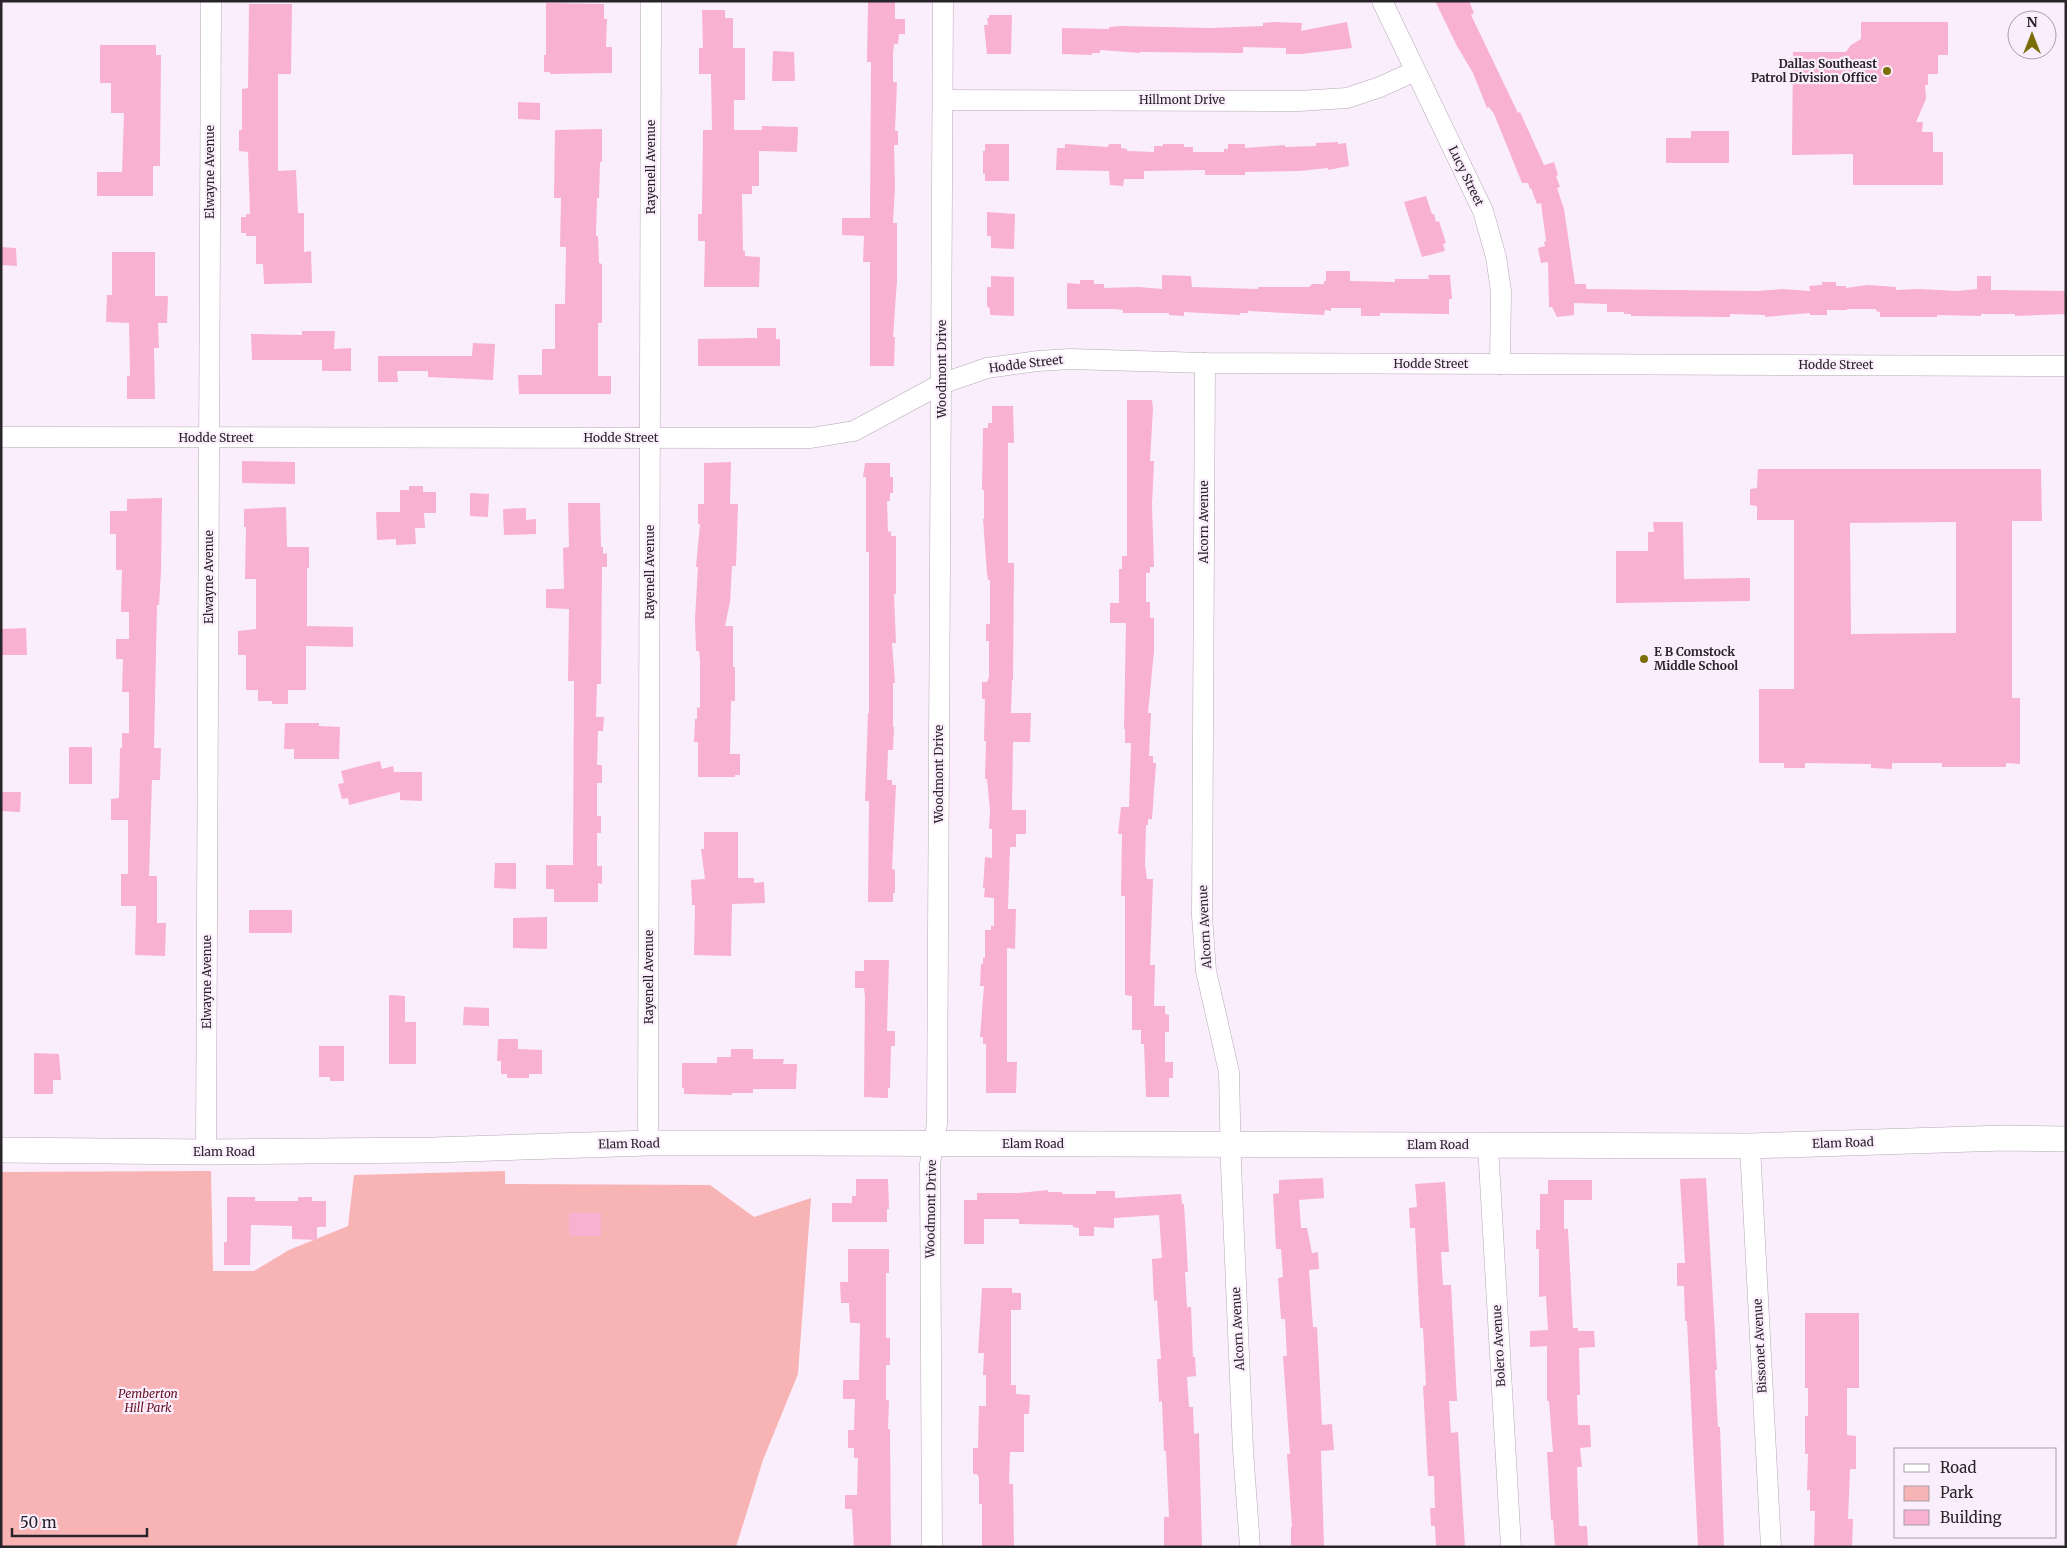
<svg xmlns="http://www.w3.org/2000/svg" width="2067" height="1548" font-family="Merriweather,serif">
<rect width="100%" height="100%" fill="#fbeefc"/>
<!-- green -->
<path fill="#f8b4b5" d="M211,1171L213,1271H254L289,1250L348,1226L354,1175L505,1171V1184L710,1185L754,1217L811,1198L798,1374L763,1460L736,1547H1V1172Z"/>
<!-- building -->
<g fill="#f8b1d0" fill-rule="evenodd">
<path d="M868,1H895V19H905V34H899L898,44H894L893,54V82H897L895,131H898V145H894L895,187L893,223H897V280L893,337H895L894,366H870V262H863L864,236L842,235V218H870L871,62H867Z"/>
<path d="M1435,1H1469L1474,13L1471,15L1518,113L1520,112L1544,165L1554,162L1558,175L1556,176L1560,187L1557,188L1564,209L1575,284H1586V289L1757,291L1782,289L1810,291L1809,286L1822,285V282H1836V286H1846V288L1867,285L1896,287V290L1918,289L1957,291L1977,289V276H1991V290L2066,291V314L2015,316V314H1981V316L1937,315V317H1880V312L1876,311V309H1847V310H1827V315H1810V313L1765,317V315L1730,314V317L1631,316V314H1624V312H1607V304L1574,303V315L1557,317L1552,307H1549L1548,262L1541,263L1538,248L1545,246L1544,242L1546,241L1541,203L1537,204L1531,188L1530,189L1528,183H1522L1494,114L1489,107L1487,108L1473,73L1457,46Z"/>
<path d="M546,3L604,4V19H607L606,47H612V73L550,74V72H544V55H546Z"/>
<path d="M249,4H292L291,74H278V171L296,170L298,213H304V252L311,251L312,283L264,284L263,264H256V236H246V233H241V217H246V214H250L248,152L239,151V130H242V89L248,88Z"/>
<path d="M702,10H725V18H733V48H745V100H734V130H762V126L798,127L797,152L759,151V186H752V194H742L743,251H745V256L760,257L759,287H704L705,241H698V214H702L703,130H712L711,74H699V48H703Z"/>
<path d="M989,15H1012L1011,54H987L984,25H988L987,18H989Z"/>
<path d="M1274,22L1302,23L1301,31L1347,22L1352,48L1301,54H1286V48L1243,47V53L1140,52V53L1100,50V53H1092V55L1062,54V28L1109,29V27L1120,26L1210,28L1263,26V23Z"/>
<path d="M1861,22H1948V55H1938V74H1928V85H1925L1926,99L1916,122H1923L1922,132H1933V152H1943V185H1853V154L1792,155L1793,52H1846L1851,45L1861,39Z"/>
<path d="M100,45H156V55H161L160,166H153V196H97V172H122L124,113H111V83H100Z"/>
<path d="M773,51L794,52L795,81H772Z"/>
<path d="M518,102L540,103V120L518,119Z"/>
<path d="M602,129V162H600L599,198H597L596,236H598L599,263L602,264V323H598V376H611V394H519L518,375H542V349H555V304H565L566,247H560L561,198H554L555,130Z"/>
<path d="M1691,131H1729V163H1666V138H1691Z"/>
<path d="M1338,142V144L1346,143L1349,166L1328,170V168L1300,171L1245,172V175H1205V170L1144,171V179H1124L1123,186L1110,185L1109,171L1056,170L1057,148H1065V144L1108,147L1109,144H1121V148L1127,149V151L1154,152V146H1163V144H1184V147H1193V152H1224V149H1228V144H1245V148L1285,145V147L1316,146V143Z"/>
<path d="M985,144H1009V181H985V174H983V151H985Z"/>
<path d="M1426,196L1432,214H1434L1436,222L1439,221L1446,243L1443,244L1445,251L1422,257L1404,202Z"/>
<path d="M987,212L1015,214L1014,249L991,248V236H987Z"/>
<path d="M1,247L16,248L17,266L1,265Z"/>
<path d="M112,252H155V296H168L167,323H158L159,348H154L155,399H127V376H130L129,323L106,322L107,295H112Z"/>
<path d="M1326,271H1350V281L1395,282V279H1429L1428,275H1450L1452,299H1449V314L1380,313V316H1361V308H1331V311L1325,310L1324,315L1248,311V313H1240V315L1184,312V316L1169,315V313H1123V310L1115,309H1067V283L1080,284V280H1094V284H1104V288L1139,287L1162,289V275L1191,276L1192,287L1258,289V287H1309L1312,284H1324V281H1326Z"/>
<path d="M991,276L1014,277V316L990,315V309L987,306V287H991Z"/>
<path d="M757,328H776V339H780V366H698V339L757,338Z"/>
<path d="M302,331H335L334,349L351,348V371H322V360H252L251,334L302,335Z"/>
<path d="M473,343L495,344L493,380L428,377V371H397L398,382H378V356H472Z"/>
<path d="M1127,400H1152L1153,409L1150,461H1154L1152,505L1154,567H1150V573H1146V602H1150V618H1154V651L1148,713H1151L1149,756H1153V763H1156L1152,819H1148V825H1146L1145,865L1147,879H1153L1150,965H1155L1154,1006H1165V1014L1169,1015V1032H1165V1062H1173V1078H1169V1097H1146L1144,1044H1141V1030H1132V996L1125,995V896H1121L1122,834H1118L1121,807H1129L1131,743H1125V729H1124L1126,623H1110V603H1119V569H1122V556H1127Z"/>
<path d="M992,406H1013L1014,443H1008V563H1014L1013,680H1012L1011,713H1031L1030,742H1013L1012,810H1026V834H1016V847H1010L1008,909H1016L1015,949L1007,948V1062H1017L1016,1093H986V1044H983V1037H980L984,986H980L981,964H983V958H985V930H991V926H994V898L984,897L985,888H983L985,857L992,858V829H989L990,810L987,779H985L986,741H984L985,699H982V682H987L989,677V641H986V624H990V580H988L987,574L983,519H984V490H982L983,428H988V423H992Z"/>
<path d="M242,461L295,462V484L242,483Z"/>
<path d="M731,462L730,504H738L736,566H732L730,602L725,626H733V667H735V701H731L730,754H740V775H735V777H698V742H694L695,719H697V707L700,708V660L699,651H696L695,619L698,567H696L700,524H698V504H704V463Z"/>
<path d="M865,463H890V477H893V493H890V501H887L888,532L891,531V536H896V594H894L896,643H892L895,683H893V727H894L893,750H888L887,780H892V785H896L892,869L895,870V893H893V902H868L869,801H865L868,713H869V552H866V477H863Z"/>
<path d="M1758,469H2041L2042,521H2012V698H2020V764L2006,763V767H1942V763H1892V769L1871,768V764L1805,763V768H1784V763H1759V689H1794V520H1757V506L1750,505V489L1757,488ZM1956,522V633L1851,634L1850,523Z"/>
<path d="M409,486H423V492H436V513H424L425,528H415L416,544L396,545V539L377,540L376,512H400V490H409Z"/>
<path d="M470,493L489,494L488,517L470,516Z"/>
<path d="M162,498L161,571L159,605H157L154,748H161L160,780H152L149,876H157V923H166L165,956L135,955L136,906H121V874H128V820H111V799L119,798L120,748H122V733H129V692H122L123,659H116V639H129V612H121L122,570H116V534H110V511H127V499Z"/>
<path d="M568,503H600L601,547H603V554L607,553V567H602L601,684H597L596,717H604L603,731H598L597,765H602V783H597V816H601V833H597V866H602V884L598,883V902H554V889H546V865H573L574,681H568L569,609L546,608V589H564L563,548L569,547Z"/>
<path d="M286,507L287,547H309V568H307V626L353,627V647L306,646V690H288V704H272V701H258V690H246V655H238V631L256,629V579H245L246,527H244V509Z"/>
<path d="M526,508V520L536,519V534L504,535L503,509Z"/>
<path d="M1653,522H1683L1684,579L1750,578V601L1616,603V551H1648V532H1654Z"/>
<path d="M26,628L27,655H1V629Z"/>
<path d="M285,723H319V726L340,727L339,759H294V749H284Z"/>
<rect x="69" y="747" width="23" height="37"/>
<path d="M380,761L382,769L393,766L394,772H422V801L400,800V792L349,805L348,798L342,799L338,784L344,783L341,771Z"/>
<path d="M1,792H21L20,812L1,811Z"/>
<path d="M704,832H738V878H754V883L764,882L765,903L732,904L731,956L694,955L695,905H692L691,880L705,879L701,849H704Z"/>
<path d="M495,863H516V889L494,888Z"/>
<rect x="249" y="910" width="43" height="23"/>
<path d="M547,917V949L513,948V918Z"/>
<path d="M864,960H889L887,1031H895V1046H891L890,1088H888V1098L864,1097L865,996L864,988H855V971H864Z"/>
<path d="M389,995L405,996V1022H416V1064H389Z"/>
<path d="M464,1007L489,1008V1026L463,1025Z"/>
<path d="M498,1039H518V1049L542,1050V1074H529V1078H507V1074H501V1061H497Z"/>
<path d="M319,1046H344V1081H330V1077H319Z"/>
<path d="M731,1049H753V1059H784L783,1064H797L796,1089H753V1093H732V1095L684,1094V1088H682V1063H717V1057H731Z"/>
<path d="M34,1053L59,1054L61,1080H53V1094H34Z"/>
<path d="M1323,1178L1324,1198L1299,1200L1301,1228H1307L1312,1253L1318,1252L1319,1269L1309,1270L1313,1327H1317L1322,1425L1332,1424L1334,1450L1321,1451L1324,1547H1291V1527H1292L1287,1454H1290L1283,1356H1287L1285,1319H1281L1278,1278L1283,1277L1281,1249H1276L1273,1194L1279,1193V1180Z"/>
<path d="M1706,1178L1717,1370H1715L1718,1427H1720L1724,1547H1698L1687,1321H1685L1684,1286H1677V1263H1685L1680,1179Z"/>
<path d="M856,1179H888L889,1209H887V1222H832V1203H852V1196H856Z"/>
<path d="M1548,1180H1592V1200H1564V1229H1568L1573,1328H1578V1331H1594L1595,1347L1579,1348L1580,1395H1577L1578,1425H1590L1591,1447L1580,1448L1582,1467H1577L1579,1526H1587L1588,1547H1555L1553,1520H1551L1547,1452H1553L1549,1401H1547V1346L1530,1347V1331L1548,1330L1546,1296L1539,1297V1249H1536V1230H1540V1194H1548Z"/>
<path d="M1445,1182L1449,1252H1441L1443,1285H1451L1457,1401H1449L1451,1433L1458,1432L1465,1547H1436L1435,1526H1431L1430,1508H1435L1434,1476H1428L1423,1386L1426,1385L1423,1328H1420L1415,1228H1410L1409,1208L1417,1207L1415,1184Z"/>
<path d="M1048,1190V1192H1062V1194H1096V1191H1115V1198L1181,1194L1182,1204H1184L1188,1272H1185L1187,1307H1191L1193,1357H1195L1196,1376L1187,1377L1189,1407H1193L1194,1434L1199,1433L1202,1547H1164V1517H1169L1166,1451H1164L1162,1401L1159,1402L1157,1359H1161L1157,1300L1154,1301L1152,1259L1162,1258L1159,1215L1114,1218V1228L1094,1227V1236H1079V1228L1073,1227V1225L1019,1224V1219H984V1244H964V1200H977V1193H1019Z"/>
<path d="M227,1197H255V1201H298V1197H312V1201H326V1227H317V1240L292,1239V1226L251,1225L250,1265H224V1242H227Z"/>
<rect x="569" y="1213" width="32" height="23"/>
<path d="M848,1249H889V1273H886V1338H890V1365H886V1400H889L888,1429H890L891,1547H854L852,1509H845V1495H857L858,1458H854V1448H848V1430H854L855,1399H843V1380H859L860,1323H850L849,1303H841L840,1282H848Z"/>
<path d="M982,1288H1012V1293H1021V1310H1011V1385H1016V1394L1030,1395L1029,1414H1024V1452H1010L1009,1484H1013L1014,1547H982V1504H979V1478L977,1474H973V1448H978L979,1406H986V1375H983L984,1353H978Z"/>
<path d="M1805,1313H1859V1388H1847V1435L1856,1436V1469H1850L1848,1519H1853L1852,1547H1814L1815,1511H1810V1490H1807L1808,1454H1805V1416H1808V1388H1805Z"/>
</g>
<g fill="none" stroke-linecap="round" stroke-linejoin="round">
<!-- minor casing -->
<g stroke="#b5a8b6" stroke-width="21">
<g id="minor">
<path d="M1382,1L1483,211L1496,257L1501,291L1500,364"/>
<path d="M944,100L1299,101L1347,98L1380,87L1415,71"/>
<path d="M1205,363L1202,916L1206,971L1229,1072L1231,1165L1243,1450L1250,1547"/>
<path d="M1,437L811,438L854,431L941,384L987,368L1038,361L1070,359L1205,363L2066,366"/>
<path d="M648,1143L651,1"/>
<path d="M1488,1145L1511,1547"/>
<path d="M1750,1146L1771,1547"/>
<path d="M206,1152L211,1"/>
<path d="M932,1547L930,1164L937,1124L943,1"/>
</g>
</g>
<!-- tertiary casing -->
<g stroke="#b5a8b6" stroke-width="26">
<path id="tertiary" d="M1,1150L206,1152L434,1150L648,1143H801L1750,1146L2005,1138L2066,1139"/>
</g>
<!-- minor -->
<use href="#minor" stroke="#fff" stroke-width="20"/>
<!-- tertiary -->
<use href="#tertiary" stroke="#fff" stroke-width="25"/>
</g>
<!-- markers -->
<g fill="#7b6d08" stroke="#fbeefc" stroke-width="2">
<circle cx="1887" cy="71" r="5"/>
<circle cx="1644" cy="659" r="5"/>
</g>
<g text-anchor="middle" stroke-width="4.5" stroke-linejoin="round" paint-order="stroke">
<!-- poi labels -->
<g font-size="12" font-weight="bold" fill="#292429" stroke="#fbeefc" text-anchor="end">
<text x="1877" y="68">Dallas Southeast<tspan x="1877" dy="14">Patrol Division Office</tspan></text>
<text x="1654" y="656" text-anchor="start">E B Comstock<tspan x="1654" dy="14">Middle School</tspan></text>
</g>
<!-- street labels -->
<g font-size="12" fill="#292429" stroke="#fbeefc">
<text x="1182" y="104">Hillmont Drive</text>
<text transform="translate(651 167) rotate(-90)" y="4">Rayenell Avenue</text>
<text transform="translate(210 172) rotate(-90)" y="4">Elwayne Avenue</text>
<text transform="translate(1466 176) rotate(64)" y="4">Lucy Street</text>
<text transform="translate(1026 364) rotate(-7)" y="4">Hodde Street</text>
<text x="1431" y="368">Hodde Street</text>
<text x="1836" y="369">Hodde Street</text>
<text transform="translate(942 369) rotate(-90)" y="4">Woodmont Drive</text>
<text x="216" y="442">Hodde Street</text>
<text x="621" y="442">Hodde Street</text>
<text transform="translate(1204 522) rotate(-90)" y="4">Alcorn Avenue</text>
<text transform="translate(650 572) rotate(-90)" y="4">Rayenell Avenue</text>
<text transform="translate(209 577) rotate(-90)" y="4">Elwayne Avenue</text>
<text transform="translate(939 774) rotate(-90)" y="4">Woodmont Drive</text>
<text transform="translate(1205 927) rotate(-93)" y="4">Alcorn Avenue</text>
<text transform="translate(649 977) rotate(-90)" y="4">Rayenell Avenue</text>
<text transform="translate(207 982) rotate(-90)" y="4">Elwayne Avenue</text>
<text transform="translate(1843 1143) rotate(-2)" y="4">Elam Road</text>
<text transform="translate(629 1144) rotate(-1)" y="4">Elam Road</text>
<text x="1033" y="1148">Elam Road</text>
<text x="1438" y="1149">Elam Road</text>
<text x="224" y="1156">Elam Road</text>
<text transform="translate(931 1209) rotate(-89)" y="4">Woodmont Drive</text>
<text transform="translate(1238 1329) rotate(-93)" y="4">Alcorn Avenue</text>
<text transform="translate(1499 1346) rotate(-93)" y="4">Bolero Avenue</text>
<text transform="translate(1760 1346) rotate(-93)" y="4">Bissonet Avenue</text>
</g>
<!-- park labels -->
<g font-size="12" font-style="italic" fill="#64101d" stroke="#fbeefc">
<text x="148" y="1398">Pemberton<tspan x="148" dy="14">Hill Park</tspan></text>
</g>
</g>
<!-- border -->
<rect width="2067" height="1548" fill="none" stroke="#292429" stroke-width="5"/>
<!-- legend -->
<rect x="1894" y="1448" width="162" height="90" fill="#fbeefc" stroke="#a79da8"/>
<rect x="1904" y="1464" width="25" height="8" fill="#ffffff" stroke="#a79da8"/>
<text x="1940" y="1473" font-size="15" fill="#292429">Road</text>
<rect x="1904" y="1486" width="25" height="15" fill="#f8b4b5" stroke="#a79da8"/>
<text x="1940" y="1498" font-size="15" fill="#292429">Park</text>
<rect x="1904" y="1510" width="25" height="15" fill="#f8b1d0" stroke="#a79da8"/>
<text x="1940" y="1523" font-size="15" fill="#292429">Building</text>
<!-- north arrow -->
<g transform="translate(2032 35)"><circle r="24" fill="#fbeefc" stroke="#a79da8"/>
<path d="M0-4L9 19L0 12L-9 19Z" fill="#7b6d08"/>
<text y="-8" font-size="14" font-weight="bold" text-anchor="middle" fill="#292429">N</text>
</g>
<!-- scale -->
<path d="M12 1528v8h135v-8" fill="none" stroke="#292429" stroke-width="2.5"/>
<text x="20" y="1528" font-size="15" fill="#292429" stroke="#fbeefc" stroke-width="4" paint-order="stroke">50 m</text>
</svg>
